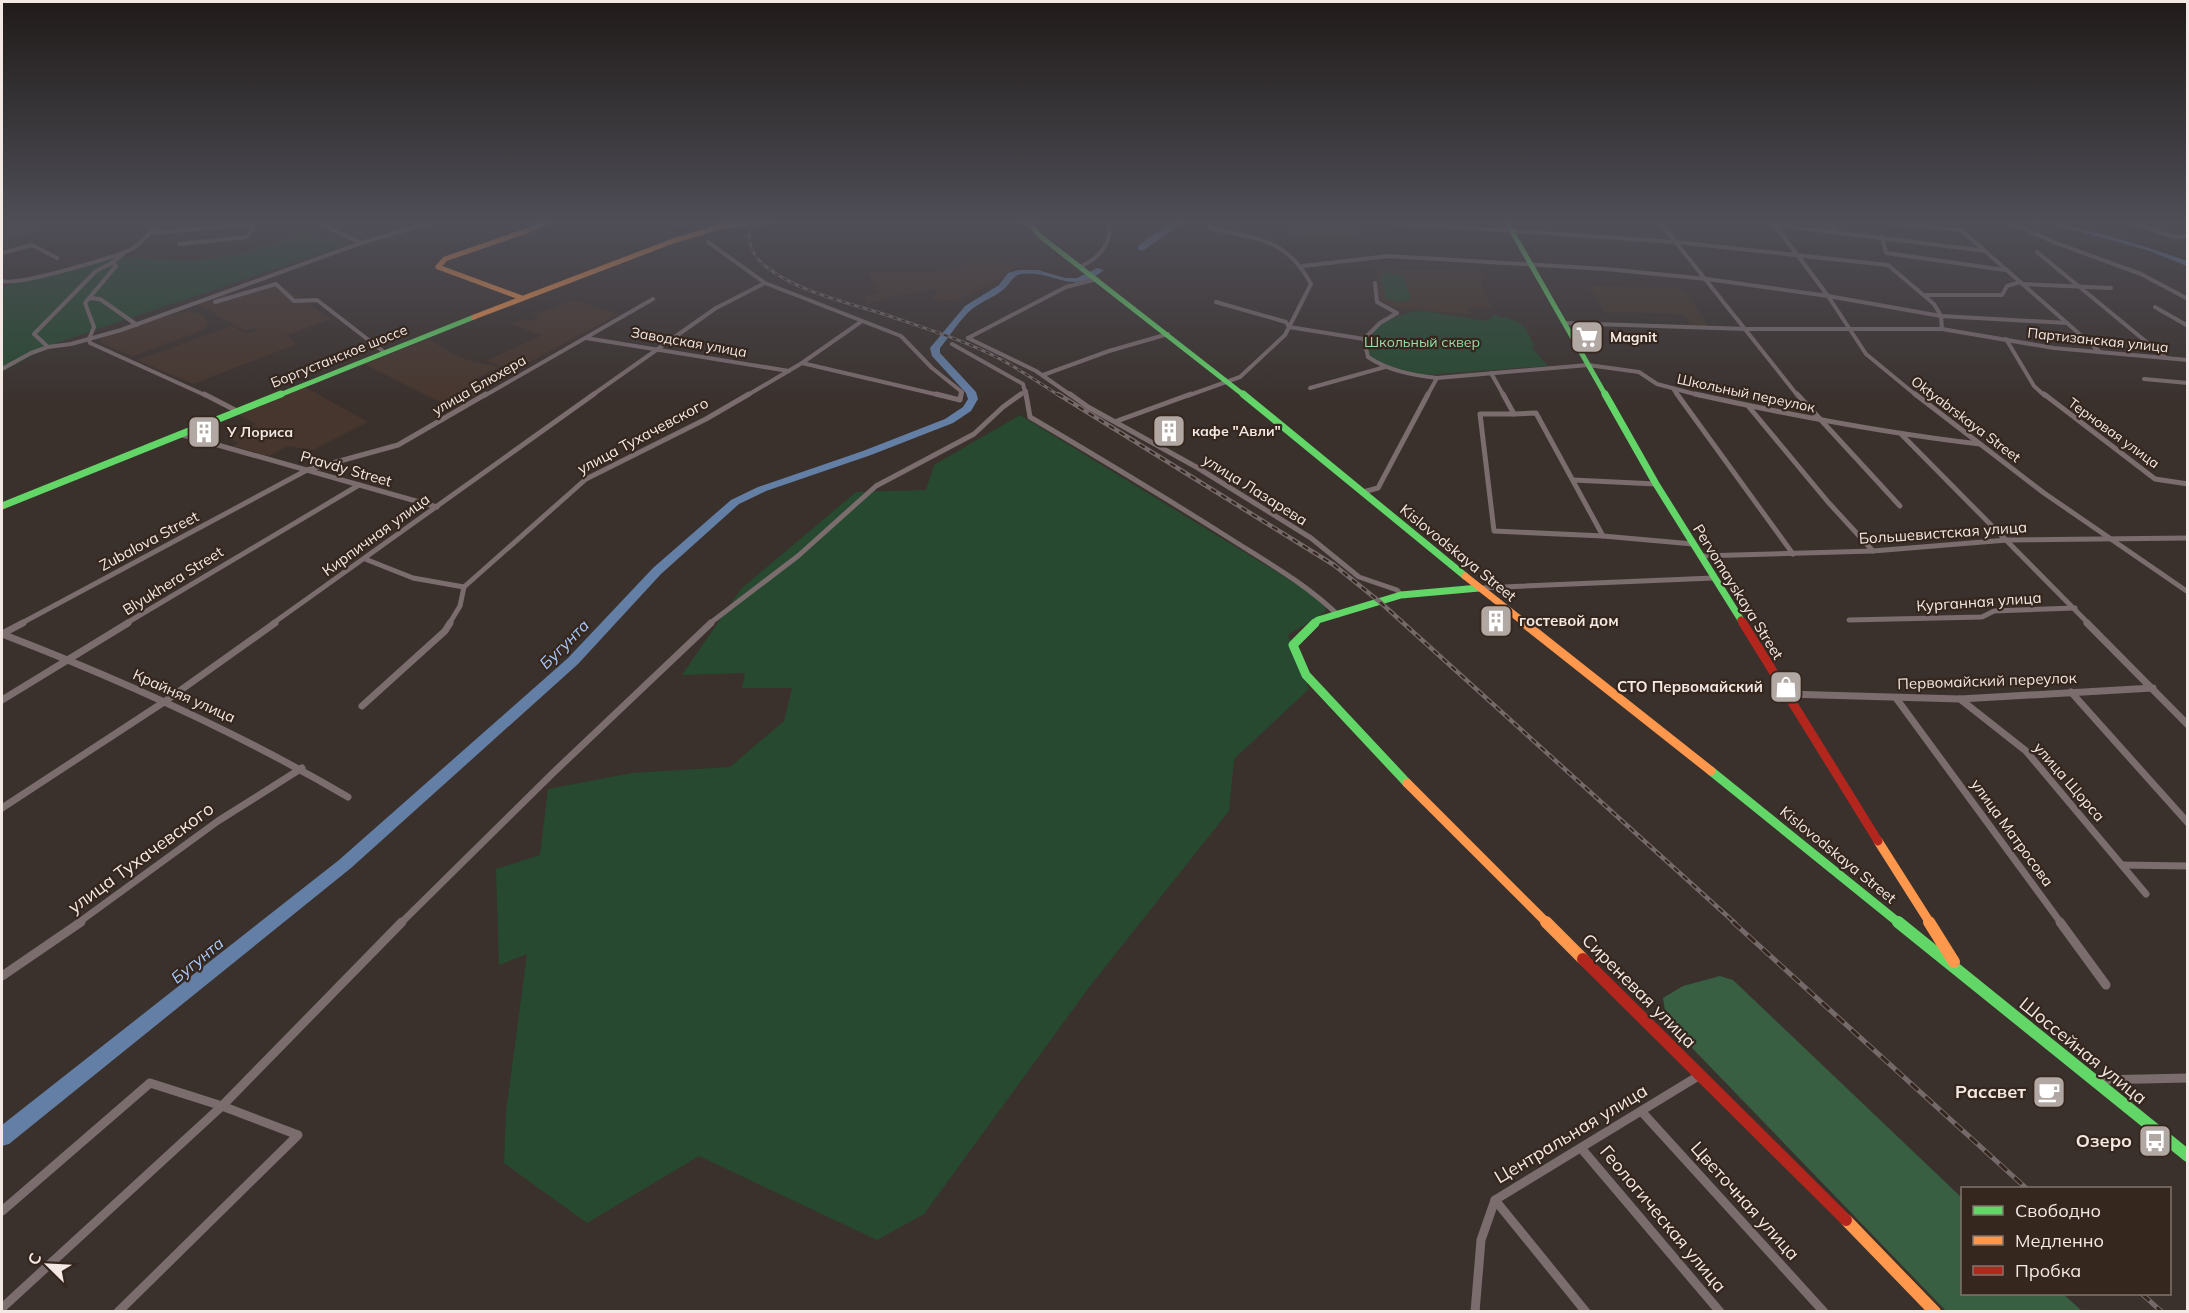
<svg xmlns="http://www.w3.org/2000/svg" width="2189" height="1313" font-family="Mulish,sans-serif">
<rect width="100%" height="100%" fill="#3a312d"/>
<!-- industrial -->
<g fill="#47362d">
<path d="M2,221H73L2,240Z"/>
<path d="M975,260L1003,262L1015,267L1004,277L957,301L932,299L937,292L933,290L893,296L868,304L864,297L878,293L868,272L932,273L963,266L969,261Z"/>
<path d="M269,285L280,286L301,298L309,300L312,304L311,306L331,319L287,335L297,344L193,384L137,360L232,326L247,334L257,331L253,328L245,331L217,316L214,312L194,303L227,293L232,296Z"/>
<path d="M574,300L619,314L520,367L515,365L508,368L486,361L542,335L511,324L524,319L532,321L538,318L532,315Z"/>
<path d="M188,311L202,314L208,323L204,330L133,356L104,344L99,339L160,317Z"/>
<path d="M429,339L448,351L467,360L499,367L467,383L476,386L473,390L479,393L457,407L436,400L364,364Z"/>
<path d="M305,387L368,422L313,450L288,446L269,456L233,446L239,443L225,438L256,424L239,415Z"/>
</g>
<!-- education -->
<g fill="#45372b">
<path d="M1298,222H1323L1364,229L1352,239L1316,245L1288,233Z"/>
<path d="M1376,269L1476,271L1486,274L1481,283L1491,308L1468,307L1471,315L1394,307L1380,300Z"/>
<path d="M1589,286L1674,288L1686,293L1709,327L1692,326L1683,314L1604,312Z"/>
</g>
<!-- green -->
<g fill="#264930">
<path d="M304,233L349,244L56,343L2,372V287L109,256L191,261L236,255Z"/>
<path d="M1389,272L1403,276L1410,296L1409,300L1398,302L1386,298L1381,275Z"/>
<path d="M1424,311L1487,321L1494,315C1521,322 1523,320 1534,346L1532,348L1548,366L1422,375L1386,366L1370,357C1360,325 1400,312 1424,311Z"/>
<path d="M1020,415L1316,596L1326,607L1325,612L1288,635L1309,689L1234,759L1229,811L1090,986L924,1214L877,1240L699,1156L587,1223L504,1163L506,1112L527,954L499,965L496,869L540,855L548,789L632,773L730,767L784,721L792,688H742L745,673L682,675L741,589L856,492L926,490L934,465Z"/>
</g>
<!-- forest -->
<path fill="#385f42" d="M1720,976L1733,980L1962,1198V1294H2063L2082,1311H1946L1667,1022L1663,998L1683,986Z"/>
<!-- water -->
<path fill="#647fa5" d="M2051,221C2060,221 2068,226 2078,228C2115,237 2151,248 2187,261V266L2147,250L2066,228Z"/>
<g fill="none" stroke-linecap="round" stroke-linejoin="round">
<!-- river -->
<g fill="#647fa5" fill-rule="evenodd">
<path d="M1172,221H1185L1144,250H1138V246Z"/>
<path d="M1097,268L1104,270C1071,297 1054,269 1021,274C1012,276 1010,284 1004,289C995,297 982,301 972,309C960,319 950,336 940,348V353L976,392L978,399L971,411L953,423L871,455L766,491L739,504L661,574L578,664L351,868L9,1144L2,1146V1125L339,860L568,658L653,568L731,500L758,487L863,451L945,419L963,407L968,399L966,393L932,356L930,348L965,306L999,285L1008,273L1019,270H1038L1065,278H1077Z"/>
</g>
<!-- street-far3 -->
<g stroke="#7b6c6e" stroke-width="4">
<path d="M315,221L361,243"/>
<path d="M645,221L685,223L698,221"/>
<path d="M1370,221L1675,242L1888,265L1934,304L1941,316L1942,329"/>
<path d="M1659,221L1798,396"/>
<path d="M1772,221L1828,296L1866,354L1917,396"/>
<path d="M1828,221L1836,232"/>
<path d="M1877,221L1961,230L2100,352"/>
<path d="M2007,221L2056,243L2141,274L2188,299"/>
<path d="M2128,221L2171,236L2188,237"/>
<path d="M545,223L561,221"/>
<path d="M1776,225L1986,251"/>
<path d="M150,233L256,224"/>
<path d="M1882,236L1886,253L2005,270"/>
<path d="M708,242L765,283L901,336L932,368L962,392L961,396"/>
<path d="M179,244L247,237L257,222"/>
<path d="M2037,252L2166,358"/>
<path d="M2,253L32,245L57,258"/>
<path d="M112,263L116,266L85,303L94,327L89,339L90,343L207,396"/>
<path d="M1081,266C1099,259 1114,241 1108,221"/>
<path d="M1303,266L1388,256L1606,269L1707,279L1828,296L1941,316L2067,323"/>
<path d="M2,281C18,286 111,258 130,250C141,245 152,230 161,221"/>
<path d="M2022,284L2111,288"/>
<path d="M1925,295H2002L2007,286L2020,282"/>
<path d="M89,298L100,299L137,325"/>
<path d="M215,302L276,284L294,301L317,300L384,352"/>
<path d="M1216,302L1286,322L1289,327L1364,339L1380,323L1397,313L1377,302L1375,283"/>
<path d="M2155,307L2188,326"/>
<path d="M1565,323L1747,329H1942L2054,348L2188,360"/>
<path d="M586,338L789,371"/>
<path d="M968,338L1036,371L1072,396"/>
<path d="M968,338L1066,287L1097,279"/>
<path d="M1364,339L1368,357C1389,371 1412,375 1437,378"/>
<path d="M2006,339L2034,386L2045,396"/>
<path d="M952,344L1023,384L1026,396"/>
<path d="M48,347L34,334L96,271L112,263L125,252"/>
<path d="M802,363L943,396"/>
<path d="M2,369L31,353L48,347L71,344L121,330L361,243L436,221"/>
<path d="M1491,373L1504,396"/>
<path d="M1043,375L1109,351L1168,334"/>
<path d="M2144,379L2188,383"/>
<path d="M1310,388L1385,367"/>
<path d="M1674,390L1678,396"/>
<path d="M484,396L653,299"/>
<path d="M591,396L716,308L765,283"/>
<path d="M746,396L802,363L862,321"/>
<path d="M1019,396L1026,391"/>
<path d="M1187,396L1240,377L1285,335L1311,284C1288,240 1258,238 1213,229L1209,227L1208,222"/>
<path d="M1427,396L1437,378L1588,365L1639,372L1657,384L1702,396"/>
</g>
<!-- street-far2 -->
<g stroke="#7b6c6e" stroke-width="5">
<path d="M204,394L237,411"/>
<path d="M936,394L960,400L961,394"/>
<path d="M1026,394L1030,417C1096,456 1161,495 1226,536C1265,561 1305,583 1338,615"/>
<path d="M1070,394L1088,407L1198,468L1311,538L1359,577L1397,590L1401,595"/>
<path d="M1503,394L1514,414H1480L1494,531L1603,536L1693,544"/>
<path d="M1677,394L1793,554"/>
<path d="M1695,394C1790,415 1884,433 1980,444"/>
<path d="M1797,394L1900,506"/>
<path d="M1915,394L2044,493L2188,592"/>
<path d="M2044,394L2155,479L2188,484"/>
<path d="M1749,407L1828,502L1873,551"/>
<path d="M1514,414L1536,413L1603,536"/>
<path d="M1117,421L1191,394"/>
<path d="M179,434L437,507"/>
<path d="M1902,435L2089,624"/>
<path d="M1573,480L1656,484"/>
<path d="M1363,492L1378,488L1428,394"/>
<path d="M1700,556L1873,551L2007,540L2188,538"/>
<path d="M365,559L413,578L464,587"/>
<path d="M1480,588L1713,578"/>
<path d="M1849,620L1982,617L1994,611L2075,608"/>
<path d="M20,624L307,470L398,445L486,394"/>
<path d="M125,624L359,485"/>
<path d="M272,624L594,394"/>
<path d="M449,624L460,606L464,587L586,479L706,419L749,394"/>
<path d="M709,624L798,556L876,486L974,434L1003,407L1021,394"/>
</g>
<!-- street-far1 -->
<g stroke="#7b6c6e" stroke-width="7">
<path d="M2087,623L2188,725"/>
<path d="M2,634L23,623"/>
<path d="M2,634C122,680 237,732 348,797"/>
<path d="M2071,692L2188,823"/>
<path d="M1786,694L1960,699L2153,688"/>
<path d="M1896,698L2061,923"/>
<path d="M1960,699L2026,751L2146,894"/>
<path d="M2,700L128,623"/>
<path d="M362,706L445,631L450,623"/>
<path d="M2,808L164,702L275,623"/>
<path d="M2122,865L2188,866"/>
<path d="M78,923L218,821L302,768"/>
<path d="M401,923L554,772L711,623"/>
</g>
<!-- street -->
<g stroke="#7b6c6e" stroke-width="9">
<path d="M2060,922L2106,985"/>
<path d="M2,976L81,922"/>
<path d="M2096,1080L2188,1078"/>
<path d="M1642,1112L1824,1312"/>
<path d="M1581,1148L1720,1312"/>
<path d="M1495,1200L1586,1312"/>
<path d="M2,1211L150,1083L222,1106L298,1135L118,1312"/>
<path d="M2,1308L222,1106L402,922"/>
<path d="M1475,1312L1481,1240L1495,1200L1700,1075"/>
</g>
<!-- fast-far3 -->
<g stroke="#63d668" stroke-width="5">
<path d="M1027,221L1040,236L1245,396"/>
<path d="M1506,221L1606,396"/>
<path d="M277,396L474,317"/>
</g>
<!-- fast-far2 -->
<g stroke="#63d668" stroke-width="7">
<path d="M1243,394L1465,576"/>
<path d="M1605,394L1656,484L1741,620"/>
<path d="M2,506L281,394"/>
<path d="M1314,624L1318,620L1401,595L1479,588"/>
</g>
<!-- fast-far1 -->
<g stroke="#63d668" stroke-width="9">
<path d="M1315,623L1293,645L1306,675L1407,783"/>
<path d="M1711,771L1899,923"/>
</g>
<!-- fast -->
<path stroke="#63d668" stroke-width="12" d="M1898,922L2188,1156"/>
<!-- slow-far3 -->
<g stroke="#ff974d" stroke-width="5">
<path d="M522,298L438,267L445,259L529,230L548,221"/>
<path d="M474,317L673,241L719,227L770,221"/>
</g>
<!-- slow-far2 -->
<path stroke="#ff974d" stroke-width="7" d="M1465,576L1526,624"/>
<!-- slow-far1 -->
<g stroke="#ff974d" stroke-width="9">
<path d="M1524,623L1711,771"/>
<path d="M1407,783L1547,923"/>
<path d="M1878,841L1930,923"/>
</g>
<!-- slow -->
<g stroke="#ff974d" stroke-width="12">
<path d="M1546,922L1583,959"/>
<path d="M1929,922L1954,962"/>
<path d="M1846,1220L1935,1312"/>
</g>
<!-- jam-far2 -->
<path stroke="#b3261e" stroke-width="7" d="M1741,620L1744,624"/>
<!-- jam-far1 -->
<path stroke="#b3261e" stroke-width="9" d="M1743,623L1878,841"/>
<!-- jam -->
<path stroke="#b3261e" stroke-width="12" d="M1583,959L1846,1220"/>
<!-- rail-far2 casing -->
<g stroke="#756a69" stroke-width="3">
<path id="rail-far2" d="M753,221C744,239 752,257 768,268C801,294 856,304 895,318C931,330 968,342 1002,360C1022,371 1041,384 1060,396"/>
</g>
<!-- rail-far1 casing -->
<g stroke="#756a69" stroke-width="4.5">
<path id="rail-far1" d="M1058,394L1334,565L1380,602L1735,923"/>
</g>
<!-- rail casing -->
<g stroke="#756a69" stroke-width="5">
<g id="rail">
<path d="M1733,922L2026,1188"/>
<path d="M2142,1294L2162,1312"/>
</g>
</g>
<!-- rail-far2 -->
<use href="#rail-far2" stroke="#35261e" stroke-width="1.5" stroke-dasharray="4.5" stroke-linecap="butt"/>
<!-- rail-far1 -->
<use href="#rail-far1" stroke="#35261e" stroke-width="2" stroke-dasharray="6" stroke-linecap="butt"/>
<!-- rail -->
<use href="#rail" stroke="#35261e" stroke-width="3" stroke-dasharray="10" stroke-linecap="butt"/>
</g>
<!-- sky -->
<linearGradient id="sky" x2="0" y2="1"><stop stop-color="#201b19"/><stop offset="0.55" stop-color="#4f4e57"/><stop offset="1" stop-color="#4f4e57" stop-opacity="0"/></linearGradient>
<rect width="2189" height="404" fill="url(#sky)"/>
<!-- icons -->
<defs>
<g id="supermarket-square" transform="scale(1.725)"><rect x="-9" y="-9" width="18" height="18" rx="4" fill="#b2a8a3" stroke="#35261e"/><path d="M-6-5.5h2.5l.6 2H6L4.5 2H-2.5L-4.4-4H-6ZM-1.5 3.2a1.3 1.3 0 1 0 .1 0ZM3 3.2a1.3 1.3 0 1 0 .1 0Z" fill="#fff"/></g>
<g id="building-square" transform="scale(1.725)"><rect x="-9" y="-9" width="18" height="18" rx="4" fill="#b2a8a3" stroke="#35261e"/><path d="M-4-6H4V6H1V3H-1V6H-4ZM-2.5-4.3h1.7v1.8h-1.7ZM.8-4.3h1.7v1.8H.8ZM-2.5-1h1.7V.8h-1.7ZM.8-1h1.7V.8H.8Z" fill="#fff"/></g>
<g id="shop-square" transform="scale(1.725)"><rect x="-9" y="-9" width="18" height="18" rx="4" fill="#b2a8a3" stroke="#35261e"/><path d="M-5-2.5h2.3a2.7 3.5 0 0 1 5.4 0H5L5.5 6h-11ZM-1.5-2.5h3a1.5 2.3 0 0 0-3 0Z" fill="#fff"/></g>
<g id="cafe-square" transform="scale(1.725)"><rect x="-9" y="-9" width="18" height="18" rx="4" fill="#b2a8a3" stroke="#35261e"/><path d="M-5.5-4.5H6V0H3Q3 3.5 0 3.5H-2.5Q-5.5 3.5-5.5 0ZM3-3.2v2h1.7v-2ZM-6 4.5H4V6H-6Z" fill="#fff"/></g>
<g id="bus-square" transform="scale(1.725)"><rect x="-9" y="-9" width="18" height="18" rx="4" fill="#b2a8a3" stroke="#35261e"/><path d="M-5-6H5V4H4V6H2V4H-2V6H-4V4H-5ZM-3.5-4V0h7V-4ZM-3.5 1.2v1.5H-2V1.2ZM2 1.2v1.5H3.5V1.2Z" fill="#fff"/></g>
</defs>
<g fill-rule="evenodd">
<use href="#supermarket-square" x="1587" y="337"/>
<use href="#building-square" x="1169" y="431"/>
<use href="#building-square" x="204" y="432"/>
<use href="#building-square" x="1496" y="621"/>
<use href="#shop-square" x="1786" y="687"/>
<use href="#cafe-square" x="2049" y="1092"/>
<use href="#bus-square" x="2155" y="1141"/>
</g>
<g text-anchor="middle" stroke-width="4.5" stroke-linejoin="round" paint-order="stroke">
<!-- far-poi labels -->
<g font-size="14" font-weight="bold" fill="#f3e8e3" stroke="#35261e" text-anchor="start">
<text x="1610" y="342">Magnit</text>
<text x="1192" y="436">кафе "Авли"</text>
<text x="227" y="437">У Лориса</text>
</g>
<!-- far-street labels -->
<g font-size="14" fill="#f3e8e3" stroke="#35261e">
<text transform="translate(2098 340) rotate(6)" y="5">Партизанская улица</text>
<text transform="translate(689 342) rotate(10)" y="5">Заводская улица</text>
<text transform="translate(339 356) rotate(-22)" y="5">Боргустанское шоссе</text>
<text transform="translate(479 385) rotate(-30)" y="5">улица Блюхера</text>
<text transform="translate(1746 393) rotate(12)" y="5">Школьный переулок</text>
<text transform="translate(1966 419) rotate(37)" y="5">Oktyabrskaya Street</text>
<text transform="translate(2114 433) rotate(36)" y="5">Терновая улица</text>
</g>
<!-- far-park labels -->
<g font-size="14" fill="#95dda9" stroke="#35261e">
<text x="1422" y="347">Школьный сквер</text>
</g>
<!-- street labels -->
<g font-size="15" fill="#f3e8e3" stroke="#35261e">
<text transform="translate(643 436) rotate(-28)" y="5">улица Тухачевского</text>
<text transform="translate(346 469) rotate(16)" y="5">Pravdy Street</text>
<text transform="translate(1255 490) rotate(32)" y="5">улица Лазарева</text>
<text transform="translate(1943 533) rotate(-4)" y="5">Большевистская улица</text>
<text transform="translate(376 535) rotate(-36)" y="5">Кирпичная улица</text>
<text transform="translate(149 541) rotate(-28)" y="5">Zubalova Street</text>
<text transform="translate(1458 553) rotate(39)" y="5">Kislovodskaya Street</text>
<text transform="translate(173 581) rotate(-32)" y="5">Blyukhera Street</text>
<text transform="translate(1738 592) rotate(58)" y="5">Pervomayskaya Street</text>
<text transform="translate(1979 602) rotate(-4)" y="5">Курганная улица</text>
<text transform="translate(1987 681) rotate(-2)" y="5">Первомайский переулок</text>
<text transform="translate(184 696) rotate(24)" y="5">Крайняя улица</text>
<text transform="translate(2069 782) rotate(49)" y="5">улица Щорса</text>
<text transform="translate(2012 833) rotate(54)" y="5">улица Матросова</text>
<text transform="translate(1838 855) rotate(39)" y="5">Kislovodskaya Street</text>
</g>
<!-- poi labels -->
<g font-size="15" font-weight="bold" fill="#f3e8e3" stroke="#35261e" text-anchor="start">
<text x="1519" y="626">гостевой дом</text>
<text x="1763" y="692" text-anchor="end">СТО Первомайский</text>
</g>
<!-- water labels -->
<g font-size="16" font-style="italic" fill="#a6cbff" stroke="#35261e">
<text transform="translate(564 644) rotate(-45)" y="6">Бугунта</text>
<text transform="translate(197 960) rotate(-39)" y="6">Бугунта</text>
</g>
<!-- near-street labels -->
<g font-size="18" fill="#f3e8e3" stroke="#35261e">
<text transform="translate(141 858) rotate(-36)" y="6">улица Тухачевского</text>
<text transform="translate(1639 991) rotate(45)" y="6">Сиреневая улица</text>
<text transform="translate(2083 1051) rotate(39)" y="6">Шоссейная улица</text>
<text transform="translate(1571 1134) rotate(-31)" y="6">Центральная улица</text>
<text transform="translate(1745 1201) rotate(48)" y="6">Цветочная улица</text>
<text transform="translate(1663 1219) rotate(50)" y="6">Геологическая улица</text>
</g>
<!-- near-poi labels -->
<g font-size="18" font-weight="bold" fill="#f3e8e3" stroke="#35261e" text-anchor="end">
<text x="2026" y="1098">Рассвет</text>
<text x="2132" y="1147">Озеро</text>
</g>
</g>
<!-- border -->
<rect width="2189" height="1313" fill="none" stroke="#f3e8e3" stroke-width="6"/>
<!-- legend -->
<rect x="1961" y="1187" width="210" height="108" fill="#35261e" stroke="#81746d" stroke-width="1.5"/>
<rect x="1973" y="1206" width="30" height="9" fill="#63d668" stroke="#81746d" stroke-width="1.5"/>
<text x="2015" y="1217" font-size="18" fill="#f3e8e3">Свободно</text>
<rect x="1973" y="1236" width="30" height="9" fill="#ff974d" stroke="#81746d" stroke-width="1.5"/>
<text x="2015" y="1247" font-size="18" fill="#f3e8e3">Медленно</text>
<rect x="1973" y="1266" width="30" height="9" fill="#b3261e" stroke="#81746d" stroke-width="1.5"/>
<text x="2015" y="1277" font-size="18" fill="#f3e8e3">Пробка</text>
<!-- north arrow -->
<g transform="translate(48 1265) rotate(294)" stroke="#35261e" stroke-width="4.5" paint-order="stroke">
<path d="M0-4.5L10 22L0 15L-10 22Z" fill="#f3e8e3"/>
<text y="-9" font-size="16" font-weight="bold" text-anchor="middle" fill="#f3e8e3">С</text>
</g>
</svg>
